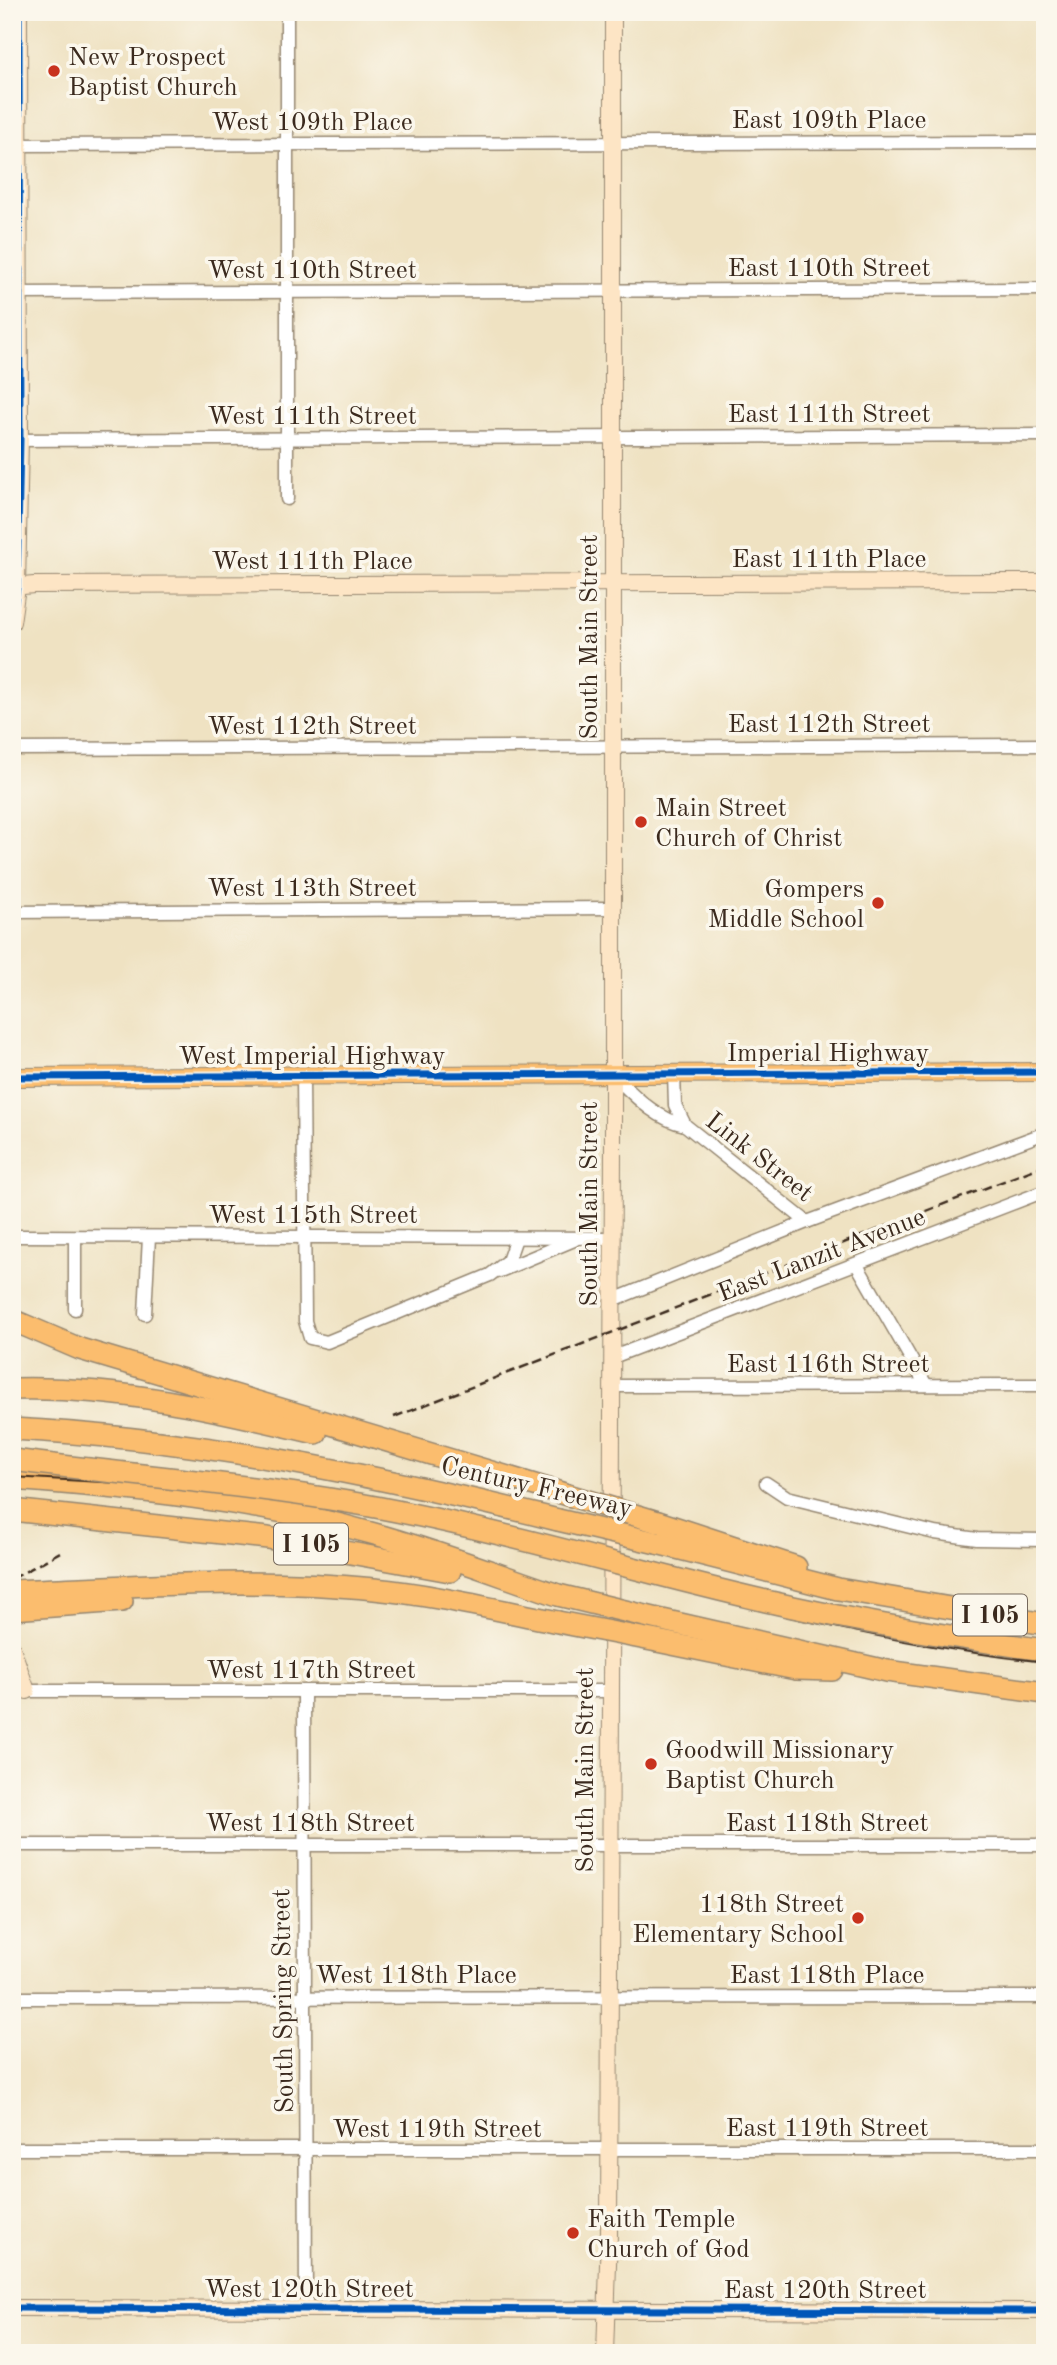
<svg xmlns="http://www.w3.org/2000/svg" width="1057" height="2365" font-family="'Old Standard TT',serif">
<rect width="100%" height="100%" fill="#fbf7ec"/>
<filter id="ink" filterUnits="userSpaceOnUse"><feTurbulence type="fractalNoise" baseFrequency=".0143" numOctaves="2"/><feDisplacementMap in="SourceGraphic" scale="14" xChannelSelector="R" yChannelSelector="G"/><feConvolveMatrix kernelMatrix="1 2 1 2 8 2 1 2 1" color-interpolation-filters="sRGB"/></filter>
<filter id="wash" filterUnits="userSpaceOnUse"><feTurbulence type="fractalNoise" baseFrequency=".00686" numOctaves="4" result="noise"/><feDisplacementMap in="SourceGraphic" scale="28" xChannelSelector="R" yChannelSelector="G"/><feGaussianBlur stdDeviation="1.57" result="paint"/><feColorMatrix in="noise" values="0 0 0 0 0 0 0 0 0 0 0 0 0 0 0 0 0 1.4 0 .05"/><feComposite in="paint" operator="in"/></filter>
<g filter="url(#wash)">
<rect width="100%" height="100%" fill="#efe2c2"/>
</g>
<g filter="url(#ink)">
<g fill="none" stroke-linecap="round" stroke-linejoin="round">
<!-- street casing -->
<g stroke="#958670" stroke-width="15">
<g id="street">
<path d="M13,145L1045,142"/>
<path d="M13,293L1045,289"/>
<path d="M13,440L1045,435"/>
<path d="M287,499V12"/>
<path d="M12,749L1045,745"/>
<path d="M12,912L613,908"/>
<path d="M674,1073L675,1105L685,1125L807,1222"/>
<path d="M612,1074C633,1094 655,1119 685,1125"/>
<path d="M303,1075L305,1321L310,1338L327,1342L490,1275L508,1261L516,1238"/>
<path d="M12,1236L613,1238"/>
<path d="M857,1265L926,1385"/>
<path d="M500,1271L574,1240"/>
<path d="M613,1300L807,1222L1045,1133"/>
<path d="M75,1309V1237"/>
<path d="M145,1314L149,1237"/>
<path d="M613,1357L1045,1191"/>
<path d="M612,1386L1045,1385"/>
<path d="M766,1483L787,1497L935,1533L977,1539L1045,1540"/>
<path d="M12,1691H609"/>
<path d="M304,1692L306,2309"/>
<path d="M12,1845H1045"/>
<path d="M12,1998L1045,1997"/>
<path d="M12,2149H1045"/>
</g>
</g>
<!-- secondary casing -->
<g stroke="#958670" stroke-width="18">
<g id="secondary">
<path d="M12,587L34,585L1045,582"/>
<path d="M12,622L17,587L20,440L19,12"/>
<path d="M12,1648L27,1691"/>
<path d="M12,2308L1045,2311"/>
<path d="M605,2353L609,2235L613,1146V12"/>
</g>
</g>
<!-- primary casing -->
<g stroke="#958670" stroke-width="20">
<path id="primary" d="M12,1077L1045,1072"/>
</g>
<!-- highway casing -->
<g stroke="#958670" stroke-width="24">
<g id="highway">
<path d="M12,1320L80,1349L558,1492"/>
<path d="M12,1389C117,1386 215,1409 316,1433"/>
<path d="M12,1429C197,1438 379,1476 558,1520"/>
<path d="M12,1479C133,1488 254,1500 371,1533C434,1550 496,1574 558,1595"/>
<path d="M12,1510L268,1538L450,1571"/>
<path d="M658,1522L796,1567"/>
<path d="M657,1543L838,1589L1045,1624"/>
<path d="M12,1591C132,1586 255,1577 374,1589C436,1595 497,1610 558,1622"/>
<path d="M12,1609L122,1601"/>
<path d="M658,1619L887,1671L1045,1693"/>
<path d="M657,1641L796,1669L832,1670"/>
<path d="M1016,1646L1045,1650"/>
</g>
</g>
<!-- street -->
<use href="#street" stroke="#fff" stroke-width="12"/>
<!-- secondary -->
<use href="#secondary" stroke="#fde5c5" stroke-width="16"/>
<!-- primary -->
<use href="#primary" stroke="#fbbd6e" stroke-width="18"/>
<!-- highway -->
<use href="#highway" stroke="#fbbd6e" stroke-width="21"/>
<!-- tram -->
<g stroke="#3b2a1e" stroke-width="2">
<path d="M12,1454C148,1469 281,1491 414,1522C623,1572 831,1639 1045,1662"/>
<path d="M12,1477L173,1486L239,1496"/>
</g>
<!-- rail -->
<g stroke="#3b2a1e" stroke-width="2.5" stroke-dasharray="10 5" stroke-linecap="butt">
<path d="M394,1417L1045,1165"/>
<path d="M12,1579L62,1551"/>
</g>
<!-- highway-bridge casing -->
<g stroke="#958670" stroke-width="24" stroke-linecap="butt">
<g id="highway-bridge">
<path d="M12,1460C145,1477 279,1486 411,1514C530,1538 647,1574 766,1601C849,1620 932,1634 1016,1646"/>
<path d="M558,1492L658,1522"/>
<path d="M558,1520L657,1543"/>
<path d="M558,1595L658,1619"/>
<path d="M558,1622L657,1641"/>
</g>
</g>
<!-- highway-bridge -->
<use href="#highway-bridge" stroke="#fbbd6e" stroke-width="21"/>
<!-- cycleway casing -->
<g stroke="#fbf7ec" stroke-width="11">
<g id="cycleway">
<path d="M12,622L17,587L20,440L19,12"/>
<path d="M12,1077L1045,1072"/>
<path d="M12,2308L1045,2311"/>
</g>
</g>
<!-- cycleway -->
<use href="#cycleway" stroke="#0057b8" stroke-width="7"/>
</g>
</g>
<!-- markers -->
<g fill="#c8321e" stroke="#fbf7ec" stroke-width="2.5">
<circle cx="54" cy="71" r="7"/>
<circle cx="641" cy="822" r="7"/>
<circle cx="878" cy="903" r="7"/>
<circle cx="651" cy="1764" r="7"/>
<circle cx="858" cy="1918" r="7"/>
<circle cx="573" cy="2233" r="7"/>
</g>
<g text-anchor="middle" stroke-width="7" stroke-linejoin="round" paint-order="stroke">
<!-- shield labels -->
<g fill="#fbf7ec" stroke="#75685c" stroke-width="2">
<rect x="274" y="1523.5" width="74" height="41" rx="5"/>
<rect x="953" y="1594.5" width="74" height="41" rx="5"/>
</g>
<g font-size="24" font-weight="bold" fill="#3b2a1e">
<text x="311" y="1552">I 105</text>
<text x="990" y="1623">I 105</text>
</g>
<!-- poi labels -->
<g font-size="26" fill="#3b2a1e" stroke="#fbf7ec" text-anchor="start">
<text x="68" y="65">New Prospect<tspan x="68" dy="30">Baptist Church</tspan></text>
<text x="655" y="816">Main Street<tspan x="655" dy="30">Church of Christ</tspan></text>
<text x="864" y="897" text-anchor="end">Gompers<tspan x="864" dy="30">Middle School</tspan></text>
<text x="665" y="1758">Goodwill Missionary<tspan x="665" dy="30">Baptist Church</tspan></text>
<text x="844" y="1912" text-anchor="end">118th Street<tspan x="844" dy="30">Elementary School</tspan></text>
<text x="587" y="2227">Faith Temple<tspan x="587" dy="30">Church of God</tspan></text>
</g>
<!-- street labels -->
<g font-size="26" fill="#3b2a1e" stroke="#fbf7ec">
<text x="829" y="128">East 109th Place</text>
<text x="312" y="130">West 109th Place</text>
<text x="829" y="276">East 110th Street</text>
<text x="312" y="278">West 110th Street</text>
<text x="829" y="422">East 111th Street</text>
<text x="312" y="424">West 111th Street</text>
<text x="829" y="567">East 111th Place</text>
<text x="312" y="569">West 111th Place</text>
<text transform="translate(588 637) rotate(-90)" y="9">South Main Street</text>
<text x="829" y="732">East 112th Street</text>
<text x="312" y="734">West 112th Street</text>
<text x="312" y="896">West 113th Street</text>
<text x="828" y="1061">Imperial Highway</text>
<text x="312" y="1064">West Imperial Highway</text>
<text transform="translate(760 1156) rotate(38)" y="9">Link Street</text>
<text transform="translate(588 1204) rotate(-90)" y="9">South Main Street</text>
<text x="313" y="1223">West 115th Street</text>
<text transform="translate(821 1254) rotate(-21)" y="9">East Lanzit Avenue</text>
<text x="828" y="1372">East 116th Street</text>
<text transform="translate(537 1486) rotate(13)" y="9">Century Freeway</text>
<text x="311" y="1678">West 117th Street</text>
<text transform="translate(584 1770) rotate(-90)" y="9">South Main Street</text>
<text x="310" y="1831">West 118th Street</text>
<text x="827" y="1831">East 118th Street</text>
<text x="416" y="1983">West 118th Place</text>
<text x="827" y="1983">East 118th Place</text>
<text transform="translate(282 2001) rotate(-91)" y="9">South Spring Street</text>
<text x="827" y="2136">East 119th Street</text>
<text x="437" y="2137">West 119th Street</text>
<text x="309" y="2297">West 120th Street</text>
<text x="825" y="2298">East 120th Street</text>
</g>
</g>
<!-- margin -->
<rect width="1057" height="2365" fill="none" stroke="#fbf7ec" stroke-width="42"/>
</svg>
